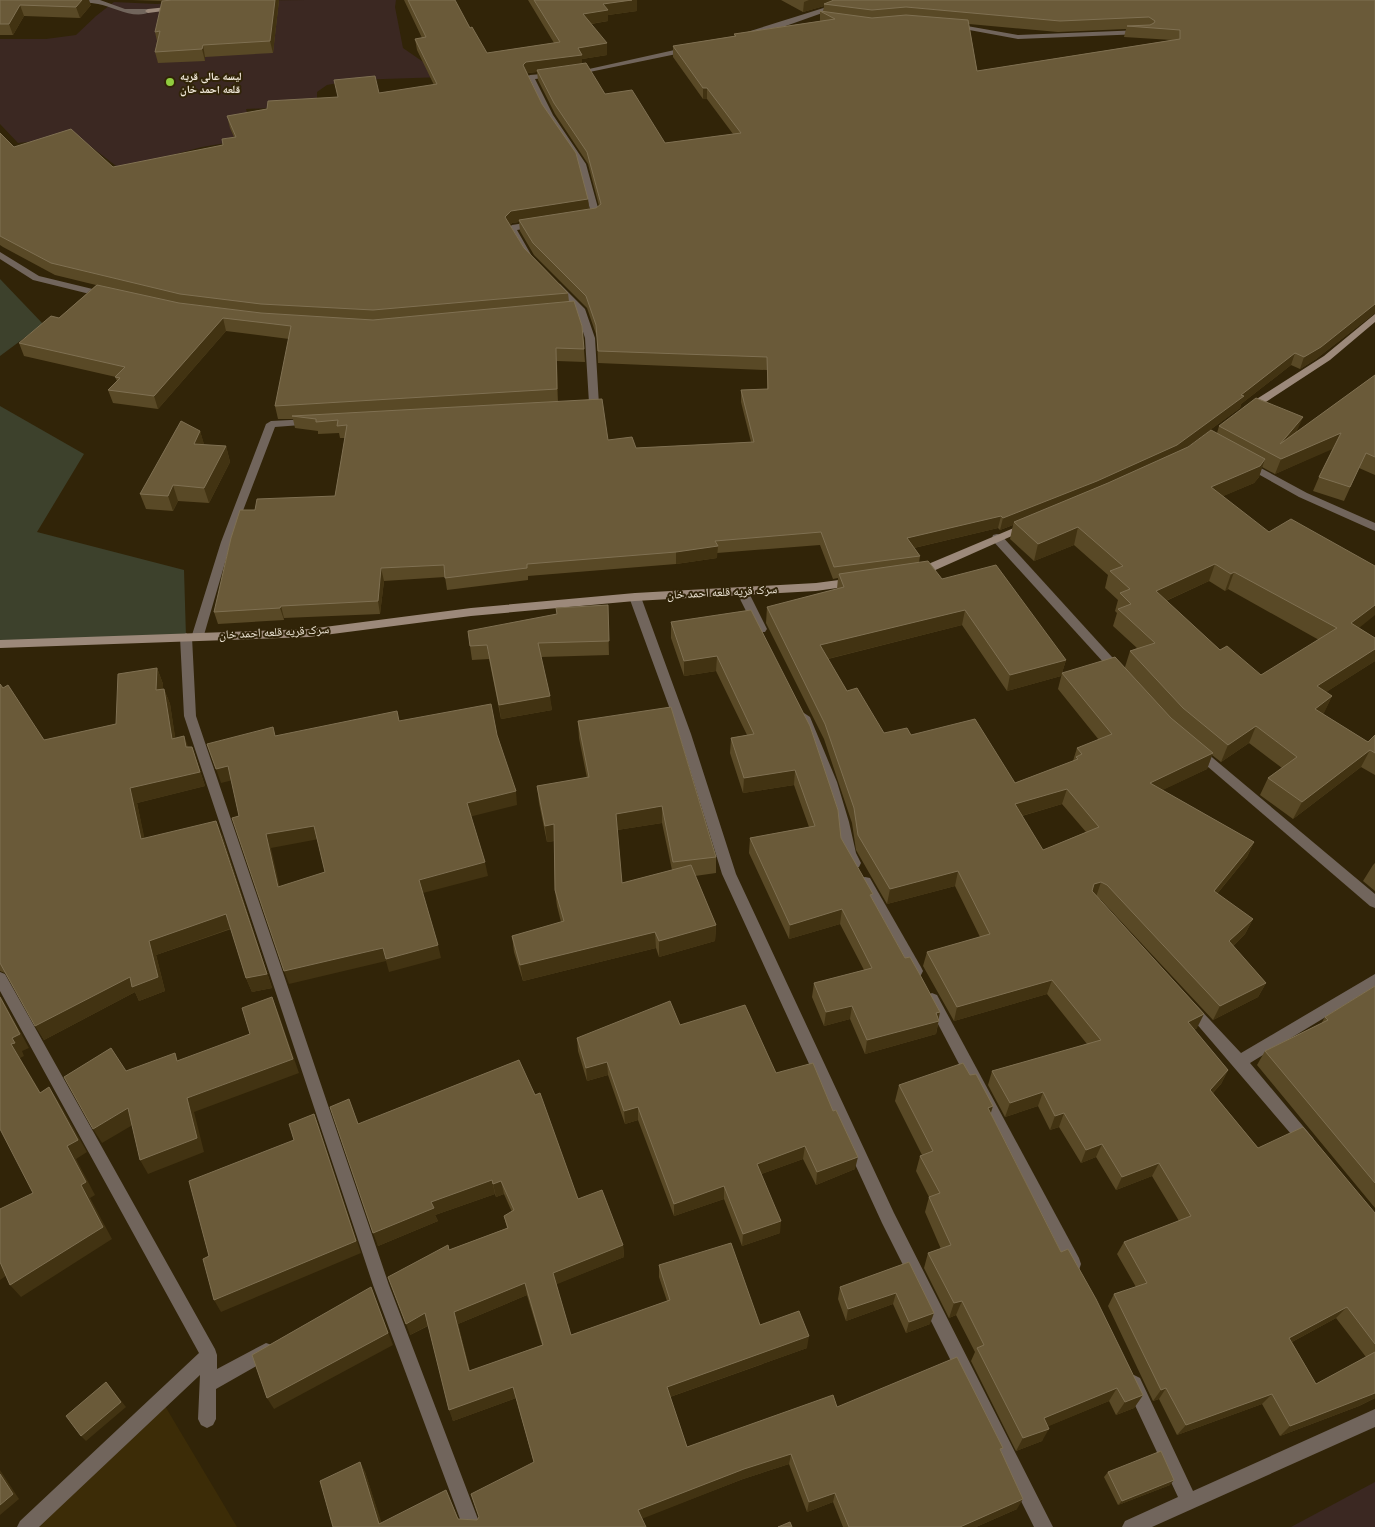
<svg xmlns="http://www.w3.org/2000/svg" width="1375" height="1527" font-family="'Noto Serif','Noto Naskh Arabic',serif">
<rect width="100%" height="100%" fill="#312408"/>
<!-- built -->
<path fill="#3c2c07" d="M165,1406L237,1527H38Z"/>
<!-- education -->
<g fill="#3b2822">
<path d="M308,0H396L395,7L403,48L445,77L353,80L327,85L317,92V106L246,109L255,138L202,147L120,169L85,142L72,137L18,143L0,124V39H46L76,35L96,16L114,2L157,4L195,1Z"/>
<path d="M1375,1482V1527H1291Z"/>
</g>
<!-- green -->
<g fill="#3d412c">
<path d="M0,279L43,324L0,356Z"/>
<path d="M0,406L84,454L37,532L184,570L186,637L0,644Z"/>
</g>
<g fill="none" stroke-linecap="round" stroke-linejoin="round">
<!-- street -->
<g fill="#71655c" fill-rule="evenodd">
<path d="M40,0H100L125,9H148L151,11C136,21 114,7 98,4C81,1 61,3 43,2Z"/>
<path d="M849,0H859L780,28L748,35L744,33Z"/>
<path d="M950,23L1018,35L1142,30L1146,32L1142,34L1018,39L953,27H950Z"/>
<path d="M688,47L692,49L691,51L575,75L571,73Z"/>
<path d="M553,73L557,75L556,77L535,79L553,115L586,164L600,215L599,217L586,220L582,217L591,213L578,164L545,115L526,77L530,75Z"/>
<path d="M537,221L541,224L540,226L517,230L533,258L529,261L525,258L508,228L512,225Z"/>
<path d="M0,252L39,276L109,293L111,295L106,298L33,280L0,259Z"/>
<path d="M557,283L560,284L585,309L595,338L599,405L597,407L584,409L579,406L581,404L589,403L585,338L576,310L552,286Z"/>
<path d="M310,419L314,420V424L275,427L231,542L204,635L202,638H194L192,635L221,542L266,424L271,421Z"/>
<path d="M1246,460L1307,493L1375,523V531L1299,497L1242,465L1241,463L1242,461Z"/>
<path d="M997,534L1001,535L1122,668L1124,671L1122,674H1114L993,541L992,538L993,535Z"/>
<path d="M742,587L748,591L767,629L765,632H757L755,629L736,591Z"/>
<path d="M635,593L641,597L691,734L736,874L894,1213L1053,1527H1034L882,1223L722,874L679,734L629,597Z"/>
<path d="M186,633L192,637L196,716L389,1285L481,1527H463L373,1285L184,716L180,637Z"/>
<path d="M804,713L810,717L837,782L849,822L856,853L861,863L859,867L854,868L849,867C840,849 839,830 833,811C824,779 813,747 798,717Z"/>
<path d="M1197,746L1201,748L1375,894V908L1370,906L1193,754L1191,751L1193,748Z"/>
<path d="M865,877L870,878L921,967L923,971L921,975L916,977L911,975L860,886L858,882L860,878Z"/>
<path d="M0,972L5,974L215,1349L217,1355V1369L266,1343L272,1345L274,1351L272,1357L216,1389V1419L213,1425L207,1428L201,1425L198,1419L200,1375L39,1527H17L20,1521L199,1353L0,991Z"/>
<path d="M1375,974V987L1250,1063L1313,1138L1316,1143L1313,1148L1308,1150L1303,1148L1183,1008L1185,1004L1190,1002L1195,1004L1241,1053Z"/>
<path d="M932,993L937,995L1079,1258L1081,1264L1079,1270L1073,1272L1067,1270L927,1003L925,999L927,995Z"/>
<path d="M1134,1375L1140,1378L1193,1491L1375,1409V1427L1152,1527H1122L1125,1521L1178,1497L1125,1384L1128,1378Z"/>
</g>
<!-- secondary -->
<g fill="#9c897a" fill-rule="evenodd">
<path d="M177,6L180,8L179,9L148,13L145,11L148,9Z"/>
<path d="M1375,314V322L1330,360L1252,411H1244V407L1324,356Z"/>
<path d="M1028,522L1033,525L1032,527L922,576L918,577L912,573L914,570Z"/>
<path d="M854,578L860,582L858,585L816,591L635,601L471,616L309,637L0,648V640L309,629L471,608L635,593L816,583Z"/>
</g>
</g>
<!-- wall -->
<g fill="#594926" fill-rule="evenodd">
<path d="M0,0L91,5L80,18L24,16L13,35H0Z"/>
<path d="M132,0H279L273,53L205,57V61L158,63L155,52L157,41L155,32L166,1Z"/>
<path d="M404,0H455L470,28L487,53L554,43L528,0H637V11L608,15V21L591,24L607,55L582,59V63L605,94L665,143L733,134L707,99H703L673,57V46L734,36V34L820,21V11H823L824,6L803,12L781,0H1375V313L1316,359L1300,369L1291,365L1241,404L1240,408L1184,449L1217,433L1219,426L1298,431L1375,375V475L1359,468L1344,501L1313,491L1319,477L1333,448L1275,474L1262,467L1259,477L1254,483L1223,496L1359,628L1375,638V661L1326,692L1332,696L1323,714L1368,742L1375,735V775L1361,767L1293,819L1260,795L1268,778L1282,768L1249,743L1221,762L1212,755L1207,769L1162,790L1254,842L1247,857L1217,894L1253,919L1245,934L1233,946L1266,983L1258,997L1213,1020L1101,900L1098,898L1197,1028L1194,1030L1228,1070L1221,1084L1213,1093L1258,1148L1375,1213V1398L1359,1406L1280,1436L1262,1404L1177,1435L1159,1399L1153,1401L1108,1306L1114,1294L1136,1287L1117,1254L1124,1242L1179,1221L1152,1176L1116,1190L1096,1157L1081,1163L1059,1127L1050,1130L1038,1106L1005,1117L988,1085L992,1071L1087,1044L1047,994L954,1021L923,966L927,952L980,937L955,886L887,904L856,850L852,823L824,739L766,623L767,607L837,589L838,578L833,579L820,545L717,553V558L676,564L528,576V580L447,590L445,577L384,581L380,614L284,618V620L218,624L214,612L255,510L335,496L345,438H340L339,433L318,434V431L295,428L293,419H278L275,406L289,339L226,331L158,409L113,403L108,390L117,381L115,377H116L24,356L19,343L59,318L96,285L55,275L3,247L0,245V133L14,147L113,167L223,145L234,137L230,128L227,116L337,97L379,93L434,85L417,50L415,39L422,38ZM969,24L1058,32L1126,29L1124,37L1172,40L977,71ZM537,72L538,80L555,114L588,164L599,206L596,208L589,209L588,199L527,73ZM519,222L520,231L534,255L587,308L597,337L598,363L767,370V389L741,390V402L751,442L636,448L608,440L558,401L557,361L585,362L582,326L569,302L568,293L524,248L510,225L512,223ZM1013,525L1010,539L1034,561L1074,545L1108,575L1105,588L1118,600L1115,611L1117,613L1113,626L1137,648L1130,651L1125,667L1062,673L1058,689L1099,740L1077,748L1073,761L1015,783L911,735L884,733L847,691L828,659L962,625L1007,691L1061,676L1066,660L942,579L919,563L920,556L914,548L998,528L1000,530ZM1209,581L1225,591L1228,589L1319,640L1261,675L1220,650L1166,601ZM1062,804L1086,832L1043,850L1022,816ZM1336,1318L1366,1357L1316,1384L1292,1342Z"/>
<path d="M200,431L204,445L226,446L230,462L209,503L178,501L173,511L146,509L140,494Z"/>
<path d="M751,610L841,838L872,899L939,1019L936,1034L865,1054L850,1019L824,1026L812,997L814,983L864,970L840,924L789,939L749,853L750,838L809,827L794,785L743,793L730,753L731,738L747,735L716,671L684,676L671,638V622Z"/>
<path d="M608,619L609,655L541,657L552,710L501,719L489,659L472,660L470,646Z"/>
<path d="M157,668L163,684L162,689H164L170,704L175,738L188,747L197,762L205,786L137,803L144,838L222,835L272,988L252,992L246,978L231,929L156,955L165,991L139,1001L135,992L44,1040L5,973L0,971V684L44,740L116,724Z"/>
<path d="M578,721L716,857V873L695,876L716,925L715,941L659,957L656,948L523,981L514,952L512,936L561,922L557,906L555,890L554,841L547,842L539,803L537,786L587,778L579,738ZM662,823L672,870L622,883L617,830Z"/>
<path d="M1375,863V891L1363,881L1373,865Z"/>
<path d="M1375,986V1208L1257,1065L1265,1051L1321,1024L1325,1017Z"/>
<path d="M680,1025L776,1073L855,1169L816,1185L803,1159L761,1174L780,1233L742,1246L724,1199L674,1216L638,1120L625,1124L608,1075L587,1081L578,1051L577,1038Z"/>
<path d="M899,1085L991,1114L1061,1252L1143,1395L1134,1408L1116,1415L1109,1401L1048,1426L1042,1441L1016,1451L971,1361L975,1352L956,1315L949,1318L924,1268L928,1253L941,1249L925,1212L929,1197L916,1171L920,1156L922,1155L895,1101Z"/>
<path d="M358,1124L578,1199L623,1245L624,1257L556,1284L571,1335L667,1301L659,1277V1265L760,1325L807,1348L670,1397L687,1447L837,1407L1001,1451L1017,1509L976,1527H843L833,1502L807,1512L789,1464L743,1479L642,1518L333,1527L360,1462L365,1472L381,1523L458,1519L477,1520L534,1463L516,1398L453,1421L428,1326L410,1335L449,1250L507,1228L504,1216L512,1212L504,1194L496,1197L495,1194L435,1215L438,1221L378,1246ZM527,1295L542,1345L470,1371L458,1324Z"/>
<path d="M909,1262L930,1324L906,1333L893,1304L846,1321L838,1299L840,1287Z"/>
<path d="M1108,1472L1170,1485L1118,1505L1104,1477Z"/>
</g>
<!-- shaded-wall -->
<g fill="#423312">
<path d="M82,0H89L91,5L80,18L76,7Z"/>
<path d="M275,0H279L273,53L270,41Z"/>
<path d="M632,0H637V11L608,15V21L583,25V14L603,4Z"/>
<path d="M809,0H841L824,4V6L803,12L804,2Z"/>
<path d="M20,5L24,16L13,35L9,24Z"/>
<path d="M607,43V55L582,59V66L537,70V72L527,73L523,65L526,62L578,48Z"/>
<path d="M203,45L205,57V61L202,49Z"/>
<rect x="703" y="88" width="4" height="11"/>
<path d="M588,199L589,211L519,220V222L512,223L506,229L505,217L511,211Z"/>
<path d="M1375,304V313L1316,359L1300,369L1304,357Z"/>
<path d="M223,318L226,331L158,409L154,396Z"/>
<path d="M556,348L557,361L558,402L557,389Z"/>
<path d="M1295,353L1291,365L1241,404L1240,408L1173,457L1014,522L1013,525L1000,530L1003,518L1241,395Z"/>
<path d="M1303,417L1297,431L1280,444Z"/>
<path d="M200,431L205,447L194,444Z"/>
<path d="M1341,433L1335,448L1275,474L1281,459Z"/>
<path d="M226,446L230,462L209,503L204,488Z"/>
<path d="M1265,459L1259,477L1254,483L1205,504L1211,487Z"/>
<path d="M173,485L178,501L173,511L168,496Z"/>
<path d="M1001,516L998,528L905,550L907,538Z"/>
<path d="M1078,527L1074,545L1034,561L1038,544Z"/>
<path d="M718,546L717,558L676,564V552Z"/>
<path d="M1215,564L1209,581L1150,608L1156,591Z"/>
<path d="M381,568L384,581L380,614L378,601Z"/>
<path d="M1234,572L1228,589L1225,591L1231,574Z"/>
<path d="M1375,605V615L1343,641L1351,623Z"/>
<path d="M281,606L284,618V620L280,608Z"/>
<path d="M965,610L962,625L819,661L820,645Z"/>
<path d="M1375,649V661L1309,703L1317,686Z"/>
<path d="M717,656L716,671L684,676V661Z"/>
<path d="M1066,660L1061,676L1007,691L1010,675Z"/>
<path d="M157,668L163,684L162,705L156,690Z"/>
<path d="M164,689L170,704L178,754L172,739Z"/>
<path d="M550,696L552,710L501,719L499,705Z"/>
<path d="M1332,696L1324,713L1307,726L1315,709Z"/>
<path d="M1256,726L1249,743L1221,762L1228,745Z"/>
<path d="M184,736L190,751L186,747Z"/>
<path d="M192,747L205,786L137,803L148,854L141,839L130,788Z"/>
<path d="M1370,750L1361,767L1293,819L1302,802Z"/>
<path d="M1213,753L1207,769L1144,799L1150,783Z"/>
<path d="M228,766L233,780L221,783L216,769Z"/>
<path d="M795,770L794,785L743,793L744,778Z"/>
<path d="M1067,789L1062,804L1011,819L1015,804Z"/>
<path d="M516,791L517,805L469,817L467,803Z"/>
<path d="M662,806V823L617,830L616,814Z"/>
<path d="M216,821L222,835L272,988L252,992L246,978Z"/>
<path d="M554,824L556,841L547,842L545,826Z"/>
<path d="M314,826L319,839L271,848L283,901L278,887L266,834Z"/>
<path d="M1254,842L1247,857L1207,906L1214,891Z"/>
<path d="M485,862L488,876L423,893L419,880Z"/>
<path d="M958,871L955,886L887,904L890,889Z"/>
<path d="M1101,882L1096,897L1092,891L1094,884Z"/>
<path d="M842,909L840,924L789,939L790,925Z"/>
<path d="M226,914L232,928L156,955L165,991L139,1001L135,992L44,1040L35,1026L149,941Z"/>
<path d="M1253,919L1245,934L1222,956L1229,941Z"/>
<path d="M716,925L715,941L659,957V941Z"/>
<path d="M655,932L656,948L523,981L520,965Z"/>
<path d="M438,945L441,958L389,972L386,961L289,984L284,971L383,948Z"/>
<path d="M1052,980L1047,994L954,1021L957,1007Z"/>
<path d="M1266,983L1258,997L1213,1020L1220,1006Z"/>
<path d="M0,995L29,1048L22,1051L24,1056L20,1058L49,1106L40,1093L11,1044L12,1038L0,997Z"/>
<path d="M272,997L278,1012L299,1073L194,1112L204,1152L148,1174L140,1160L187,1098L293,1059Z"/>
<path d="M852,1006L850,1019L824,1026L826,1012Z"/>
<path d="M940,1012L936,1034L865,1054L867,1040Z"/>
<path d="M1204,1014L1197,1028L1181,1036L1188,1022Z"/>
<path d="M607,1062L608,1075L587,1081L586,1068Z"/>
<path d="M1228,1070L1221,1084L1203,1103L1210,1090Z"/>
<path d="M49,1087L58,1101L87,1152L76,1159L95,1195L90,1198L112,1239L21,1297L10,1285L67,1146Z"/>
<path d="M1043,1092L1038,1106L1005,1117L1010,1103Z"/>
<path d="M993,1106L988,1122V1108Z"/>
<path d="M638,1107V1120L625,1124L624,1111Z"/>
<path d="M128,1108L136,1123L102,1143L93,1129Z"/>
<path d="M1064,1113L1059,1127L1050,1130L1055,1116Z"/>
<path d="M314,1114L319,1127L361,1253L221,1312L214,1300Z"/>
<path d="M1102,1144L1096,1157L1081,1163L1086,1150Z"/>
<path d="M805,1146L803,1159L756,1176L757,1164Z"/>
<path d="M858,1157L855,1169L816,1185L817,1172Z"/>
<path d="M1159,1163L1152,1176L1116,1190L1122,1177Z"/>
<path d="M492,1180L495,1194L435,1215L438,1221L378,1246L373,1233L431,1202Z"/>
<path d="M501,1181L504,1194L496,1197L493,1184Z"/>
<path d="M724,1186V1199L674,1216V1204Z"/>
<path d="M781,1221L780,1233L742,1246L743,1234Z"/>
<path d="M623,1245L624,1257L555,1285L553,1273Z"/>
<path d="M0,1262L10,1273L0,1280Z"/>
<path d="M525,1283L527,1295L458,1324L473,1383L454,1312Z"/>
<path d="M371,1287L393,1345L274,1409L267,1398Z"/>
<path d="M896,1293L893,1304L846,1321L848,1309Z"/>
<path d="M962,1301L956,1315L949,1318L954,1303Z"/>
<path d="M1347,1307L1336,1318L1279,1349L1289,1338Z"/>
<path d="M425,1313L429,1325L410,1335L406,1324Z"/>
<path d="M934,1313L930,1324L906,1333L909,1322Z"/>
<path d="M809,1336L807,1348L667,1398V1387Z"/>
<path d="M106,1382L126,1407L86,1441L81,1436Z"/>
<path d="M513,1387L516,1398L453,1421L449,1410Z"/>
<path d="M1117,1388L1109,1401L1037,1431L1044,1418Z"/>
<path d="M1166,1388L1159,1399L1153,1401L1161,1390Z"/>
<path d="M1375,1393V1398L1359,1406L1280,1436L1290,1426Z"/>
<path d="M1272,1394L1262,1404L1177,1435L1186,1425Z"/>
<path d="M1143,1395L1134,1408L1116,1415L1125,1402Z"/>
<path d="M1049,1429L1042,1441L1016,1451L1023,1438Z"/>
<path d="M791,1454L789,1464L743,1479L639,1520L638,1510L744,1469Z"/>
<path d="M360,1462L365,1472L383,1527L379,1524Z"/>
<path d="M0,1470L19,1499L0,1515Z"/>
<path d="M1174,1480L1170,1485L1118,1505L1122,1501Z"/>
<path d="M835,1493L833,1502L807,1512L809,1502Z"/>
<path d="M1023,1499L1017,1509L976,1527H960Z"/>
</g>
<!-- building -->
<g fill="#6a5a39" stroke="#7f7052" fill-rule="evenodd">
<path d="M0,0H82L76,7L20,5L9,24H0Z"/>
<path d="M172,0H275L270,41L203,45L202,49L155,52L160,31L155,32L162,1Z"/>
<path d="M408,0H455L470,28L472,27L487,53L560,42L534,0H632L603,4L608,10L583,14L607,43L578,48L582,55L526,62L523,65L542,104L576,153L588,199L511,211L505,217L524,248L568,293L373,310L261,304L180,294L51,263L0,236V133L14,147L71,129L113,167L223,145L222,139L236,137L227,116L267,109L268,101L338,97L334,80L375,76L379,93L437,84L415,39L426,37Z"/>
<path d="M834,0H1375V304L1321,347L1304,357L1295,353L1241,395L1244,396L1177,445L1097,481L1003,518L1001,516L907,538L920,556L834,567L821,532L715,541L718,546L676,552L527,564V568L445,578L444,565L381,568L378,601L281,606L280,608L214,612L231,538L240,510H255L257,499L335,496L347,425L337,426L338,420L316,422V419L292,416L602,399L608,440L632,437L636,448L754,442L741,390L768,389L767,357L598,351L596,325L586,296L533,243L519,220L596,208L601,204L587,152L554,103L537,70L586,63L605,94L632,90L665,143L741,133L707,88H703L673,46L736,36L734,34L835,19L820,11L872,18L906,15L968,20L977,71L1180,39V30L1127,26L1150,25L1154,23L1155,21L1149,17L1060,21L906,7L872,10L824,4Z"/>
<path d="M97,285L179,303L261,313L373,320L574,301L582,326L584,349L556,348L557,389L275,406L291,326L223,318L154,396L108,390L120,378L115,377L125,367L19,343L51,316L59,318Z"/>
<path d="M1375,375V457L1366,453L1350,487L1319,477L1341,433L1281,459L1219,426L1256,398L1303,417L1280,444Z"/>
<path d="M181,421L200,431L194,444L226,446L204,488L173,485L168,496L140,494Z"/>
<path d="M1211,430L1265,459L1260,466L1211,487L1269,532L1291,519L1375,566V605L1351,623L1375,638V649L1317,686L1332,696L1315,709L1368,742L1375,735V753L1370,750L1302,802L1268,778L1297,757L1256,726L1228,745L1183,708L1130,651L1155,643L1118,609L1131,604L1120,593L1130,589L1110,571L1123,566L1078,527L1038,544L1014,522L1108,483L1188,447ZM1215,564L1231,574L1234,572L1337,628L1261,675L1227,646L1220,650L1156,591Z"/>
<path d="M928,561L942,579L996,565L1066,660L1010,675L965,610L820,645L847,691L857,688L884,733L907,728L911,735L975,719L1015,783L1078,759L1076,757L1082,754L1077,748L1112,734L1062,673L1115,657L1171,718L1213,753L1150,783L1254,842L1214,891L1253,919L1229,941L1266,983L1220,1006L1107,885L1101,882L1094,884L1092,891L1204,1014L1188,1022L1228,1070L1210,1090L1258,1148L1303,1127L1375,1213V1344L1347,1307L1289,1338L1316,1384L1375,1352V1393L1370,1395L1290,1426L1272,1394L1186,1425L1166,1388L1161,1390L1114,1294L1147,1283L1124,1242L1191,1216L1159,1163L1122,1177L1102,1144L1086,1150L1064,1113L1055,1116L1043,1092L1010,1103L992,1071L1101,1040L1052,980L957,1007L927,952L990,934L958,871L890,889L858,835L854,808L825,724L767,607L844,587L839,574ZM1067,789L1099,827L1043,850L1015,804Z"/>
<path d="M608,605L609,641L538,643L550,696L499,705L487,645L470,646L468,631L557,614L556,608Z"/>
<path d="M751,610L810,726L838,810L841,838L873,894L870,895L905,958L910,957L919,973L940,1012L936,1013L939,1021L867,1040L852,1006L826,1012L814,983L872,968L842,909L790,925L750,838L815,826L795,770L744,778L731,738L754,734L717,656L684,661L671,622Z"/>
<path d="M157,668L156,690L164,689L172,739L184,736L186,747H192L200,772L130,788L141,839L216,821L267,974L246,978L226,914L149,941L158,977L132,987L130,977L35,1026L0,963V684L3,688L8,685L44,740L116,724L118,674Z"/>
<path d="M491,704L497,735L516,791L467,803L485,862L419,880L438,945L386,959L383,948L284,971L232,818L239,816L228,766L216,769L207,744L273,727L275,736L397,711L399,721ZM314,826L325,872L278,887L266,834Z"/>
<path d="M671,707L716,857L673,862L662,806L616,814L622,883L691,865L716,925L659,941L655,932L520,965L512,936L564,921L555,890L554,824L545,826L537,786L589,777L578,721Z"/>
<path d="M1375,986V1183L1265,1051L1328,1020L1325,1017Z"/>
<path d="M0,997L20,1034L12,1038L15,1043L11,1044L40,1093L49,1087L78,1140L67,1146L86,1182L81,1185L103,1227L10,1285L0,1262V1209L33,1193L0,1129Z"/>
<path d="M272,997L293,1059L187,1098L197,1138L140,1160L128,1108L93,1129L64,1077L111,1048L126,1071L175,1053L177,1061L250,1034L242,1008Z"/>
<path d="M670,1001L680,1025L745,1005L776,1073L813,1063L833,1111L836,1110L858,1157L817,1172L805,1146L757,1164L781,1221L743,1234L724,1186L674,1204L638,1107L624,1111L607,1062L586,1068L577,1038Z"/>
<path d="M519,1060L535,1095L540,1093L578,1199L602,1190L623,1245L553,1273L571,1335L670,1300L659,1265L731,1243L760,1325L799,1311L809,1336L667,1387L687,1447L833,1395L837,1407L957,1357L1003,1448L1000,1449L1023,1499L960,1527H849L835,1493L809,1502L791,1454L744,1469L638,1510L646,1527H333L320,1481L360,1462L379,1524L446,1490L458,1519L477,1520L479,1517L471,1494L534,1462L513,1387L449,1410L425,1313L406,1324L388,1277L448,1245L449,1250L508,1228L504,1216L514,1210L501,1181L493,1184L492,1180L431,1202L434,1208L373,1233L330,1107L349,1099L358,1124ZM525,1283L543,1345L469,1371L454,1312Z"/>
<path d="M963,1063L970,1075L976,1074L993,1106L988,1108L1061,1252L1068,1249L1096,1299L1143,1395L1125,1402L1117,1388L1044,1418L1049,1429L1023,1438L977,1348L984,1345L962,1301L954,1303L928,1253L951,1245L929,1197L940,1193L920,1156L933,1151L899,1085Z"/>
<path d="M314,1114L356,1241L214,1300L203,1259L209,1256L189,1181L294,1140L289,1124Z"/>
<path d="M909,1262L934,1313L909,1322L896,1293L848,1309L840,1287Z"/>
<path d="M371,1287L388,1333L267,1398L252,1355Z"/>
<path d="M106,1382L121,1402L81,1436L66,1416Z"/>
<path d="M1161,1451L1174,1480L1122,1501L1108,1472Z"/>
<path d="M0,1474L13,1494L0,1505Z"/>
<path d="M790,1522L792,1527H778Z"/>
</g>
<!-- markers -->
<circle fill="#91cd3f" stroke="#312408" stroke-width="2" cx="170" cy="82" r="5"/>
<g text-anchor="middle" stroke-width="4" stroke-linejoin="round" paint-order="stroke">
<!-- far-poi labels -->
<g font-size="11" font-weight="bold" fill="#f0e8d8" stroke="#312408" text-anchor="start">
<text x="180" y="80">لیسه عالی قریه<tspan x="180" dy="13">قلعه احمد خان</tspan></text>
</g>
<!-- street labels -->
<g font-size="12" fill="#f0e8d8" stroke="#312408">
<text transform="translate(722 592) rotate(-3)" y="4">سرک قریه قلعه احمد خان</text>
<text transform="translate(274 632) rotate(-3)" y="4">سرک قریه قلعه احمد خان</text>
</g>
</g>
</svg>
